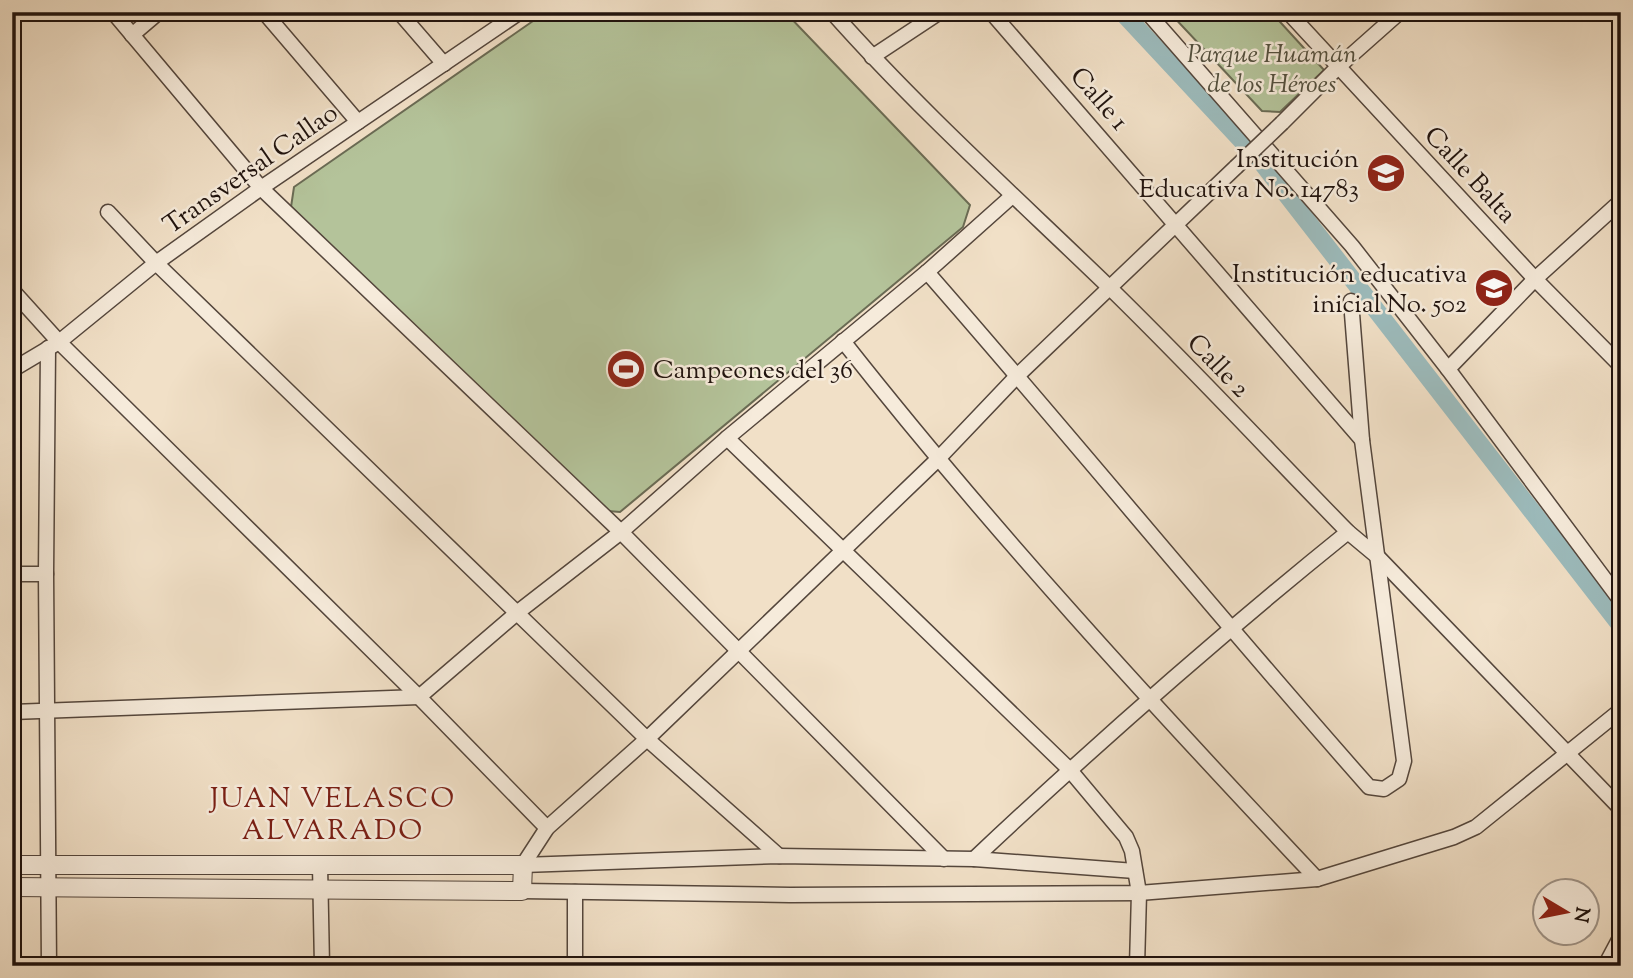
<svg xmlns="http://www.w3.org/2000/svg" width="1633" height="978" font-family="'Sorts Mill Goudy',serif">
<rect width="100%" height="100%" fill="#f1e0c7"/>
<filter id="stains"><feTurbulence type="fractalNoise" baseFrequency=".00286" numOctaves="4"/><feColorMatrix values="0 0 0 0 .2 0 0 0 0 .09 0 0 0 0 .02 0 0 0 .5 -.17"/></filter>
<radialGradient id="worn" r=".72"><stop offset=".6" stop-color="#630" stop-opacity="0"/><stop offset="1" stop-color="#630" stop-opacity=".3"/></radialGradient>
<!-- green -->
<g fill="#b4c39a" stroke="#6a6b54" stroke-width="2">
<path d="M546,12H785L970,205L963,227L620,512L608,511L291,207L294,187Z"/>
<path d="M1169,12H1271L1324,70L1280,112L1262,111Z"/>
</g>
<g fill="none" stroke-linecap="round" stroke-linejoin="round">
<!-- canal -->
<path stroke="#9cbbbc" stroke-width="18" d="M1122,12L1259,159L1621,626"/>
<!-- minor casing -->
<g stroke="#54463c" stroke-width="17">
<g id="minor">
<path d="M113,12L261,188L621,532L944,859"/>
<path d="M264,12L358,122"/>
<path d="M399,12L444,64"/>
<path d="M832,12C919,110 1017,198 1111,289C1192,368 1269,451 1348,532L1378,557L1621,809"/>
<path d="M991,12L1362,440"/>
<path d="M1147,12L1352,246L1448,369L1621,601"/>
<path d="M1288,12L1535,279L1621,366"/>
<path d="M132,35L159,12"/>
<path d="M872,57L940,12"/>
<path d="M1282,123L1338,67L1400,12"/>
<path d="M108,212L156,263L647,739L779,856"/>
<path d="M927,272C1076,442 1219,618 1369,787L1384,789L1399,779L1404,761L1362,440L1351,301"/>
<path d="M12,290L59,342L419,697L547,828"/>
<path d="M843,341C991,529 1153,705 1317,879"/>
<path d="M48,348L46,574L49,966"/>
<path d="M1448,369L1535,279L1621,201"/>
<path d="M12,370L59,342L156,263L261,188L520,12"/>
<path d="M727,438L1069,769L1126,837L1132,851L1139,893L1137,966"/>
<path d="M12,574H46"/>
<path d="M12,712L419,697L518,612L621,532L727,438L927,272L1011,197"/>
<path d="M974,859C1095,745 1219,636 1348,532"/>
<path d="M320,865L322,966"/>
<path d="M523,865L547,828L647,739L937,460L1017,376L1236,167"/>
<path d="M523,865L779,856L974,859L1135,871"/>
<path d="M522,891L790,895L1139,893L1317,879L1454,837L1476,827L1621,710"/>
<path d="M575,966V892"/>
<path d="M1605,966L1621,936"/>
</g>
</g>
<!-- tertiary casing -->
<g stroke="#54463c" stroke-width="20">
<path id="tertiary" d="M12,865H523L522,891L12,887"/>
</g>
<!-- minor -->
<use href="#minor" stroke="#f6ebdb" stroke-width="14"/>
<!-- tertiary -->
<use href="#tertiary" stroke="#f6ebdb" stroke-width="18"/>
<!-- minor-bridge casing -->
<g stroke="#54463c" stroke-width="17" stroke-linecap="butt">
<path id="minor-bridge" d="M1236,167L1282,123"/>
</g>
<!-- minor-bridge -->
<use href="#minor-bridge" stroke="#f6ebdb" stroke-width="14"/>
</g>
<!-- icons -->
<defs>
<g id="school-disc" transform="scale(2.0125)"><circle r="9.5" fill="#8f2418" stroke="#f6ebdb"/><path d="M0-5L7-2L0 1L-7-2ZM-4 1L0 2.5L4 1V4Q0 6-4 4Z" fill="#fff"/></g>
<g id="stadium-disc" transform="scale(2.0125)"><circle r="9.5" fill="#8f2418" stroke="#f6ebdb"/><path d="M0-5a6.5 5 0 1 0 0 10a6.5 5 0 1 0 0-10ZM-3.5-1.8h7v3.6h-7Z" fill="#fff"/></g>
</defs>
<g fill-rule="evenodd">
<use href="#school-disc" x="1386" y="173"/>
<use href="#school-disc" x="1494" y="288"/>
<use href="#stadium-disc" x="626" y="369"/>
</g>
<g text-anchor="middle" stroke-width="5" stroke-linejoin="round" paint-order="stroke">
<!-- park labels -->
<g font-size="26" font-style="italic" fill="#54513f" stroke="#f6ebdb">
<text x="1272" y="62">Parque Huamán<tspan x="1272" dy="30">de los Héroes</tspan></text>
</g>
<!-- street labels -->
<g font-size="26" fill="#20130e" stroke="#f6ebdb">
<text transform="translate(1100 98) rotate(49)" y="9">Calle 1</text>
<text transform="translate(250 168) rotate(-35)" y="9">Transversal Callao</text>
<text transform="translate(1471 174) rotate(47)" y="9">Calle Balta</text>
<text transform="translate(1219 365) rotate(46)" y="9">Calle 2</text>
</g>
<!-- poi labels -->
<g font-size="26" fill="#20130e" stroke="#f6ebdb" text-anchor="end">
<text x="1359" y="167">Institución<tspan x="1359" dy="30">Educativa No. 14783</tspan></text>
<text x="1467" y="282">Institución educativa<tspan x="1467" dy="30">inicial No. 502</tspan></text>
<text x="653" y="378" text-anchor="start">Campeones del 36</text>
</g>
<!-- neighbourhood labels -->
<g font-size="28" letter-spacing="2" fill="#7a1f14" stroke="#f6ebdb">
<text x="333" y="807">JUAN VELASCO<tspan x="333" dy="32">ALVARADO</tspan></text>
</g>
</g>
<!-- margin -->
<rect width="1633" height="978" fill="none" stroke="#f1e0c7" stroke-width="42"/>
<rect x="14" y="14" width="1605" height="950" fill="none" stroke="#20130e" stroke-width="3.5"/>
<rect x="21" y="21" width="1591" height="936" fill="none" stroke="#20130e" stroke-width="2"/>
<!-- north arrow -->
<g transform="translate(1566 912) rotate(100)"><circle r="33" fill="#f6ebdb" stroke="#a09589" stroke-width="2"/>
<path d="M0-5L12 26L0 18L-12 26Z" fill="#8f2418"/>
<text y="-10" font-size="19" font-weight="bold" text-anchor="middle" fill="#20130e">N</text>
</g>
<rect width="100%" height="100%" filter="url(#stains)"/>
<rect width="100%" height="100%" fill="url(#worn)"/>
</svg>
